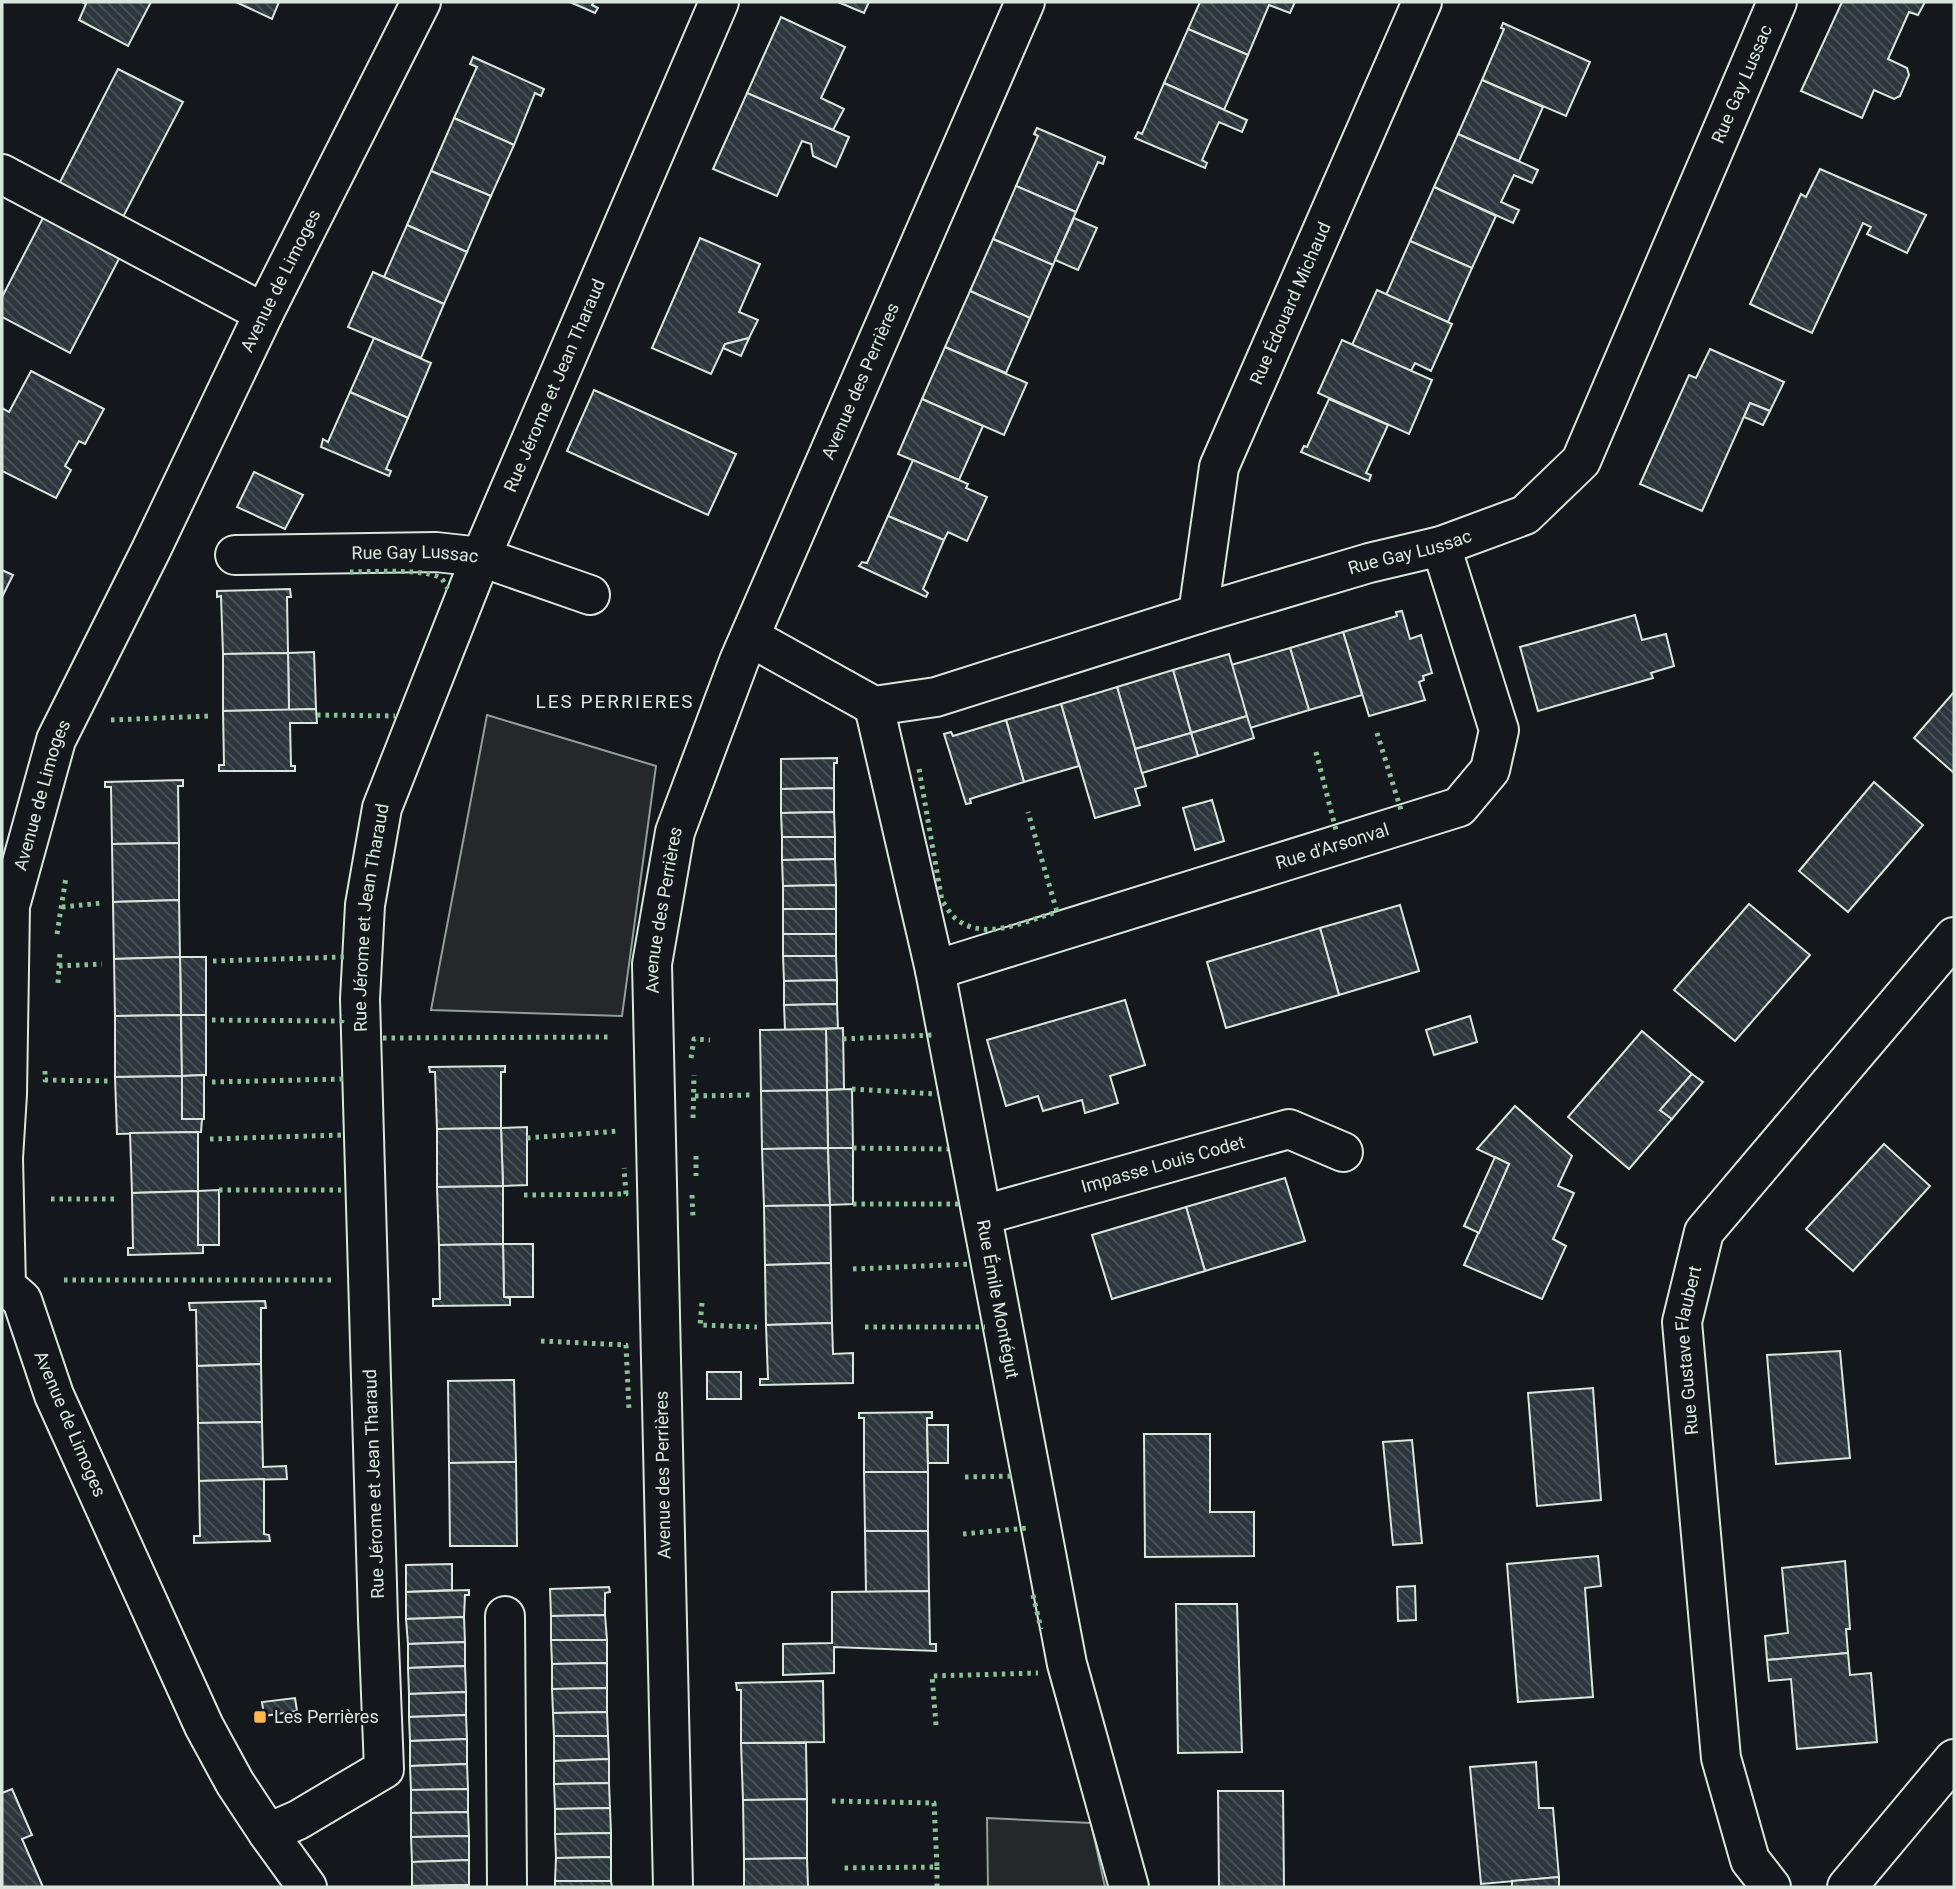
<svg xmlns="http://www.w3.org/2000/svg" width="1956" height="1889" font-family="Roboto,sans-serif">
<defs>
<pattern id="building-back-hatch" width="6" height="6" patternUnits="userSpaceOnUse" patternTransform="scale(1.75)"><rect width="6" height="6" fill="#2c363c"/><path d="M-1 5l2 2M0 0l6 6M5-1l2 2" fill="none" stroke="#4a5358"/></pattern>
</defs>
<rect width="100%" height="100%" fill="#14181c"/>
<!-- parking -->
<g fill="#24282b" stroke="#939e99" stroke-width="2">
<path d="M487,715L656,766L622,1016L431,1010Z"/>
<path d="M987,1818L1091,1823L1105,1887H988Z"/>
</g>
<!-- building -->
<g fill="url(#building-back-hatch)" stroke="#d8e6dc" stroke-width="2">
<path d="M82,2H151L128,46L79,20L86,4Z"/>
<path d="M236,2H279L272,19Z"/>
<path d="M570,2H594L592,5L598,8L595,13Z"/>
<path d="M838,2H869L864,13Z"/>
<path d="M1200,2H1295L1290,13L1269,5L1248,55L1188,29Z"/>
<path d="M1842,2H1925L1918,15L1909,12L1888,59L1907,68L1909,75L1900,96L1894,99L1874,90L1862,118L1801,91Z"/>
<path d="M781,17L845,47L821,98L844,109L833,130L747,93Z"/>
<path d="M1503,23L1590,62L1566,116L1482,80L1504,29L1501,28Z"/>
<path d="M1188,29L1248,55L1224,110L1164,83Z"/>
<path d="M473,57L544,89L541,96L535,93L514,145L454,118L477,67L470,64Z"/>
<path d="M118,69L183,102L123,217L59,184Z"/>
<path d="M1482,80L1543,107L1519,161L1458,134Z"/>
<path d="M1164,83L1247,120L1242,132L1219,122L1202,160L1207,163L1205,168L1135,138L1138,132L1142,134Z"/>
<path d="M747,93L849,137L836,167L813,156L811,144L802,141L777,196L713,169Z"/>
<path d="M454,118L514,145L491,196L431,171Z"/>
<path d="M1037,128L1105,157L1103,164L1098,162L1076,212L1016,186L1038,136L1034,134Z"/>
<path d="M1458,134L1538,170L1532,183L1514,175L1501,202L1519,210L1513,223L1434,187Z"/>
<path d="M1820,169L1926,215L1907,253L1867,234L1871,227L1863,223L1812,333L1750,304L1801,194L1806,197Z"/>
<path d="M431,171L491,196L467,252L407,225Z"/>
<path d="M1016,186L1076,212L1053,265L993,239Z"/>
<path d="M1434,187L1496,216L1472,268L1410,241Z"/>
<path d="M45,214L122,253L70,353L2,317V297Z"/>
<path d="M1074,218L1097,228L1078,270L1055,260Z"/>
<path d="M407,225L467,252L444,304L384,277Z"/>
<path d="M700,238L760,264L739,312L758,320L749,338L725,344L711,374L652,348Z"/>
<path d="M993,239L1053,265L1030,318L970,291Z"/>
<path d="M1410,241L1472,268L1448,322L1386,295Z"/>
<path d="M373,272L444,304L421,358L348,327Z"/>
<path d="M1377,290L1452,324L1431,371L1415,363L1411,371L1352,345Z"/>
<path d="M970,291L1030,318L1006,373L945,347Z"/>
<path d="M374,338L431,363L408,418L350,392Z"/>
<path d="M749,338L741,356L723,348L725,344Z"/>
<path d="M1342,340L1432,380L1409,434L1318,393Z"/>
<path d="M945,347L1027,383L1004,435L922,399Z"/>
<path d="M1710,349L1784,382L1770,411L1750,403L1702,511L1640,484L1689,375L1696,378Z"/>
<path d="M31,371L104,409L85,444L79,441L65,466L71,470L56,498L2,471V408L9,412Z"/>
<path d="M594,390L736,454L708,515L567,451Z"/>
<path d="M350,392L408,418L386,469L391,471L389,476L321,447L323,439L328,442Z"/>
<path d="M922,399L983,426L959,480L898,454Z"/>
<path d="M1329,399L1388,425L1366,473L1371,475L1369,481L1301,452L1304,446L1307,447Z"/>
<path d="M1750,403L1770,411L1763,425L1744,417Z"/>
<path d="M913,460L968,484L966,488L987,497L967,541L948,532L944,540L888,516Z"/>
<path d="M254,472L303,495L285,529L237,507Z"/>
<path d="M888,516L944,540L923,589L928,593L926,597L859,566L862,562L867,563Z"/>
<path d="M2,570L13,575L2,597Z"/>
<path d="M290,589L291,597H287L288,653L223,654L221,596L217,597V591Z"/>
<path d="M1402,611L1410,639L1421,635L1432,673L1423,676L1424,680L1419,682L1425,700L1369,716L1343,632L1397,616L1396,612Z"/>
<path d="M1635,615L1642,640L1666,634L1674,666L1651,673L1653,678L1538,711L1520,647Z"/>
<path d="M1343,632L1362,695L1309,710L1290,648Z"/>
<path d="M1290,648L1309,710L1250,728L1231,665Z"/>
<path d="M314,652L316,709L289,710L288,653Z"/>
<path d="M288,653L289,710L223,711V654Z"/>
<path d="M1229,654L1247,716L1191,733L1173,670Z"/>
<path d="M1173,670L1191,733L1135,749L1117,687Z"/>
<path d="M1117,687L1146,786L1135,789L1140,805L1095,818L1061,704Z"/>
<path d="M1954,692V773L1914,738Z"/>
<path d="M1061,704L1079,766L1024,782L1006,720Z"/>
<path d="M316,709L317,723H290L291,766H295V771H219V765H224L223,711Z"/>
<path d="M1247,716L1254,738L1198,756L1191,733Z"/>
<path d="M1006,720L1024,782L970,799L971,803L966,804L944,734L951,732L953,736Z"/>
<path d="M1191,733L1198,756L1142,773L1135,749Z"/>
<path d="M837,758V763H834V788L781,789V759Z"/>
<path d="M183,780V786H178L179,843L112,844L111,787H105V782Z"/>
<path d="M1874,782L1923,825L1848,912L1799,871Z"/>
<path d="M834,788V812L781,813V789Z"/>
<path d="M1212,800L1224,841L1195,850L1183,808Z"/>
<path d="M834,812L835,837H782L781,813Z"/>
<path d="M782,837H835V859L782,860Z"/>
<path d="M179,843V900L113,902L112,844Z"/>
<path d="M835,859L836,885L783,886L782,860Z"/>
<path d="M836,885V909H783V886Z"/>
<path d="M179,900L180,957L114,959L113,902Z"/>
<path d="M1749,904L1810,955L1735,1041L1674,990Z"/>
<path d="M1400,905L1419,971L1339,995L1320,928Z"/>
<rect x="783" y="909" width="53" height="25"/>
<path d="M1320,928L1339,995L1226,1028L1207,962Z"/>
<rect x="783" y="934" width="53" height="22"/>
<path d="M783,956H836L837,980L784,981Z"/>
<path d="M180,957H206V1015H181Z"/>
<path d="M180,957L181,1015L115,1016L114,959Z"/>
<path d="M837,980V1004L784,1005V981Z"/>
<path d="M1125,1000L1145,1065L1110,1076L1118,1103L1085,1113L1082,1100L1043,1111L1038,1096L1006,1106L987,1040Z"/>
<path d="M837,1004L838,1028L785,1030L784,1005Z"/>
<path d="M181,1015L182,1076L115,1077V1016Z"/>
<path d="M181,1015H206V1075L182,1076Z"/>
<path d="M1470,1016L1477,1042L1434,1055L1426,1030Z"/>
<path d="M843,1028L844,1089L827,1090L826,1029Z"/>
<path d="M826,1029L827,1090L761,1091L760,1030Z"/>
<path d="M1642,1031L1692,1074L1660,1110L1672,1119L1629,1169L1568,1117Z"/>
<path d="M505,1066V1072H501V1128L437,1129L435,1072H430L429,1067Z"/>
<path d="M1692,1074L1703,1082L1672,1119L1660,1110Z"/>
<path d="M204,1075V1119H182V1076Z"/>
<path d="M182,1076V1119H202L201,1132L117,1134L115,1077Z"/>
<path d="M852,1089L853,1148H828L827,1090Z"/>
<path d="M827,1090L828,1148L762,1149L761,1091Z"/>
<path d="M1515,1106L1572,1156L1558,1186L1574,1193L1553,1239L1566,1246L1542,1299L1464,1265L1509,1164L1477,1149Z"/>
<path d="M527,1127V1185L503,1186L501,1128Z"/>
<path d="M501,1128L503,1186L437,1187V1129Z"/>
<path d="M198,1132V1191L132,1193L130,1133Z"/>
<path d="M1884,1144L1930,1186L1853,1271L1806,1229Z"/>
<path d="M828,1148L830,1205L764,1206L762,1149Z"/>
<path d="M828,1148H853V1204L830,1205Z"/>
<path d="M1495,1157L1509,1164L1479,1233L1464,1226Z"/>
<path d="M1285,1178L1305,1241L1205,1271L1186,1207Z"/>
<path d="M503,1186V1244L439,1245L437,1187Z"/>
<path d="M219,1190V1245H198V1191Z"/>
<path d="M198,1191V1245H203V1253L128,1255V1248H133L132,1193Z"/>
<path d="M830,1205L831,1263L765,1265L764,1206Z"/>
<path d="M1186,1207L1205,1271L1112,1299L1092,1235Z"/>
<path d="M503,1244H533V1297H504Z"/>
<path d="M503,1244L504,1297L510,1298V1305L433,1306V1299H440L439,1245Z"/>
<path d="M831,1263L832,1323L766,1325L765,1265Z"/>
<path d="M265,1301L266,1308H261V1364L197,1366L196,1310H190L189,1303Z"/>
<path d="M832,1323L833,1354L853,1353V1383L760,1385V1379H768L766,1325Z"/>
<path d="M1840,1351L1850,1458L1776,1464L1767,1355Z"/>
<path d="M261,1364L262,1422L198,1423L197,1366Z"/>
<rect x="707" y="1372" width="34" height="27"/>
<path d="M514,1380L516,1462L449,1463L448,1381Z"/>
<path d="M1593,1388L1601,1500L1537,1506L1528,1393Z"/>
<path d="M932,1412V1418H927L928,1472H864V1418H859V1413Z"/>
<path d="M262,1422L263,1467L286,1466L287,1479L199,1481L198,1423Z"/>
<path d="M927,1425H948V1463H928Z"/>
<path d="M1144,1434H1210V1512H1254V1556L1145,1557Z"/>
<path d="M1412,1440L1422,1543L1393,1545L1383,1442Z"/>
<path d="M516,1462L517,1546H450L449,1463Z"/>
<path d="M864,1472H928V1531H865Z"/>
<path d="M264,1479V1534L269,1535L270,1541L194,1543V1536H200L199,1481Z"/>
<path d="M865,1531H928L929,1591L866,1592Z"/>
<path d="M1598,1556L1601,1586L1585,1588L1593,1697L1518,1702L1507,1564Z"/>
<path d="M1845,1561L1850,1629H1846L1848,1653L1767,1660L1765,1636L1788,1633L1782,1568Z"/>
<path d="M452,1564V1590L406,1592V1565Z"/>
<path d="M1415,1586L1416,1620L1398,1621L1397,1587Z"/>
<path d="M609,1587L610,1592L605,1593V1615L551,1616L550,1589Z"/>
<path d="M469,1590V1595H465L464,1617L406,1619V1592Z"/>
<path d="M929,1591L930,1644H936V1651L834,1647V1673L783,1675V1644L832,1643V1592Z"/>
<path d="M1176,1604H1237L1242,1752L1178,1753Z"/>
<path d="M605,1615L607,1640H551V1616Z"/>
<path d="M464,1617L465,1642L408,1644L406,1619Z"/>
<path d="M551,1640H607V1663L552,1664Z"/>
<path d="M465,1642V1666L408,1668V1644Z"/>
<path d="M1848,1653L1850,1675L1871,1673L1877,1742L1797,1749L1791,1679L1769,1681L1767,1660Z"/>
<path d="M607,1663V1688L552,1689V1664Z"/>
<path d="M465,1666L466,1692L409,1694L408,1668Z"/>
<path d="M823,1681L824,1742L741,1743V1690H737L736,1683Z"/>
<path d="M607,1688V1712L553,1713L552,1689Z"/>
<path d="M466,1692V1715L409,1717V1694Z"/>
<path d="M295,1698L297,1711L264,1716L262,1702Z"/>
<path d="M607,1712L608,1736H554L553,1713Z"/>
<path d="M466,1715L467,1739L410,1741L409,1717Z"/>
<path d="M554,1736H608L609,1759L554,1761Z"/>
<path d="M467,1739V1764L410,1766V1741Z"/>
<path d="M741,1743H806L807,1799L743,1800Z"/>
<path d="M609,1759V1783L554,1784V1761Z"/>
<path d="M1536,1762L1539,1808H1553L1559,1877L1481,1884L1470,1767Z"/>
<path d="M467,1764L468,1789L411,1790L410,1766Z"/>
<path d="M609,1783L610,1808L555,1809L554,1784Z"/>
<path d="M12,1789L32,1835L22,1839L43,1887H2V1793Z"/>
<path d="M468,1789V1812L411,1813V1790Z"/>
<path d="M1218,1791H1283L1284,1887H1219Z"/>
<path d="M807,1799V1858L744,1859L743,1800Z"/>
<path d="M610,1808L611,1833L555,1834V1809Z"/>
<path d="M468,1812L469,1836L411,1837V1813Z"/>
<path d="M611,1833V1857L556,1858L555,1834Z"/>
<path d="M469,1836V1860L412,1862L411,1837Z"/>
<path d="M611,1857V1881H555L556,1858Z"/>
<path d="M807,1858L808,1887H744V1859Z"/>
<path d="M469,1860V1885L412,1886V1862Z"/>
<path d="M1559,1877V1887H1512V1881Z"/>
<path d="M555,1881H611L612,1887H555Z"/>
<path d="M469,1885V1887H412V1886Z"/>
</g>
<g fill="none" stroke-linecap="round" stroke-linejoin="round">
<!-- minor casing -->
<g stroke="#d8e6dc" stroke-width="42">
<g id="minor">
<path d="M2,174L264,313"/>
<path id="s1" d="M235,555L436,552L481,557L590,595"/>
<path id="s2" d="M1198,614L1219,467L1422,2"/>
<path id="s3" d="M750,637L874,706L936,697L1198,614L1369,563L1441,546L1525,515L1581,461L1777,2"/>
<path id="s4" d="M874,706L935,970L1067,1664L1129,1887"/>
<path id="s5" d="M935,970L1459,807L1490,770L1499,730L1441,546"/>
<path id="s6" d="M983,1215L1289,1129L1343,1152"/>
<path d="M505,1616L507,1887"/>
<path id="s7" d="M268,1833L298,1820L384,1769L378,1619L360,999L365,905L382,808L481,557L719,2"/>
<path id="s8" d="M673,1887L652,964L675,832L739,661L1025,2"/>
<path id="s9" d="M1771,1887L1750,1860L1721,1758L1682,1322L1704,1232L1954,937"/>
<path d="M1847,1887L1954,1759"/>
</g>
</g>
<!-- major casing -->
<g stroke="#d8e6dc" stroke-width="42">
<g id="major">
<path id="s10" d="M307,1887L268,1833L235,1783L204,1726L54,1395L22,1300L6,1286L3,1158L7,1094L10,906L56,740L151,550L264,313L421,2"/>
</g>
</g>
<!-- minor -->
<use href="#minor" stroke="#14181c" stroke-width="38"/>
<!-- major -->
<use href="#major" stroke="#14181c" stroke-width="38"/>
<!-- hedge -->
<g stroke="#8ac095" stroke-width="5" stroke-dasharray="3.5 5" stroke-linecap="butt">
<path d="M350,572C368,572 430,568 442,579C443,580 447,588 448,589"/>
<path d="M317,715L395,716"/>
<path d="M111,720L209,716"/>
<path d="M1377,733L1401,810"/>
<path d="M1316,752L1336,830"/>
<path d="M919,769L942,901C946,906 950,914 956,919C985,942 1025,921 1057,912L1028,812"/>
<path d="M62,907L102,903"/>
<path d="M57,934L66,877"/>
<path d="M213,961L344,957"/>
<path d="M59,966L102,964"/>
<path d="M58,983L60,952"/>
<path d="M212,1020L342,1021L343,1015"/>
<path d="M383,1038L610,1037"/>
<path d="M843,1039L932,1035"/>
<path d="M691,1058L694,1039L710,1040"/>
<path d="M45,1071V1080L109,1081"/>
<path d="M212,1082L343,1079V1084"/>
<path d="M852,1089L937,1094"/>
<path d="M695,1096L750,1095"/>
<path d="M693,1118L694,1075"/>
<path d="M527,1138L619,1131"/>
<path d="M210,1139L342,1135"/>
<path d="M853,1148L948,1149"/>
<path d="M696,1156V1176"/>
<path d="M219,1190H341"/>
<path d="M524,1195L626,1194L624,1168"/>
<path d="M692,1195L693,1217"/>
<path d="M51,1199H119"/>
<path d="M853,1204H959"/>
<path d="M853,1269L971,1264"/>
<path d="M64,1280H336"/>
<path d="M702,1303L700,1325L757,1327"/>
<path d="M865,1327H985"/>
<path d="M541,1341L626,1345L629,1410"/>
<path d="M965,1477L1016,1476"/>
<path d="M963,1534L1027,1528V1526"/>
<path d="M1033,1595L1041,1629"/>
<path d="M936,1725L932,1676L1038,1673"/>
<path d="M832,1801L934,1803L937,1867L840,1868"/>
<path d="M937,1887V1867"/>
</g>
</g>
<!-- markers -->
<rect fill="#ffb74d" stroke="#14181c" stroke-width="2.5" x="253" y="1710" width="14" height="14" rx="3.5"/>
<g text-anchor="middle" stroke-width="5" stroke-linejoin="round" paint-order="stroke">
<!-- street labels -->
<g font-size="18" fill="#d8e6dc" stroke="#14181c">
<text dy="6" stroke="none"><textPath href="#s3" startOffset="1309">Rue Gay Lussac</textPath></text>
<text dy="6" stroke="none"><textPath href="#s10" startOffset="1740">Avenue de Limoges</textPath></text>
<text dy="6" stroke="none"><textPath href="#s2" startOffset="327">Rue Édouard Michaud</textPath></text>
<text dy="6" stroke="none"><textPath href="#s8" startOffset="1545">Avenue des Perrières</textPath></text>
<text dy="6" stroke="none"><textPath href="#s7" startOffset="1552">Rue Jérome et Jean Tharaud</textPath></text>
<text dy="6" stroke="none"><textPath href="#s3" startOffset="700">Rue Gay Lussac</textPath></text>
<text dy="6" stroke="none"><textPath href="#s1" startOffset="180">Rue Gay Lussac</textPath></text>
<text dy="6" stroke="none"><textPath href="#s10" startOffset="1172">Avenue de Limoges</textPath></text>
<text dy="6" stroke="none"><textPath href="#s5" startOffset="416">Rue d'Arsonval</textPath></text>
<text dy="6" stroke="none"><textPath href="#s8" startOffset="978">Avenue des Perrières</textPath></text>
<text dy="6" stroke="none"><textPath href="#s7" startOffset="985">Rue Jérome et Jean Tharaud</textPath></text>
<text dy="6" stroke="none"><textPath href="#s6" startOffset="187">Impasse Louis Codet</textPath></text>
<text dy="6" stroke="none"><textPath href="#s4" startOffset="606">Rue Émile Montégut</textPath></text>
<text dy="6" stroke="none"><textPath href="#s9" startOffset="550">Rue Gustave Flaubert</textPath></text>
<text transform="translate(70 1424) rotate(67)" y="6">Avenue de Limoges</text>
<text transform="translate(663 1475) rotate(-91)" y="6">Avenue des Perrières</text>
<text transform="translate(374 1484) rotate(-92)" y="6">Rue Jérome et Jean Tharaud</text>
</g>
<!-- poi labels -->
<g font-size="18" fill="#d8e6dc" stroke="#14181c" text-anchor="start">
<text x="274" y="1723">Les Perrières</text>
</g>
<!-- neighbourhood labels -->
<g font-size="19" letter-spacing="2" fill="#d8e6dc" stroke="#14181c">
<text x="615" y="708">LES PERRIERES</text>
</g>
</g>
<!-- border -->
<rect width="1956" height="1889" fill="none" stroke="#d8e6dc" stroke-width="7"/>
</svg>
